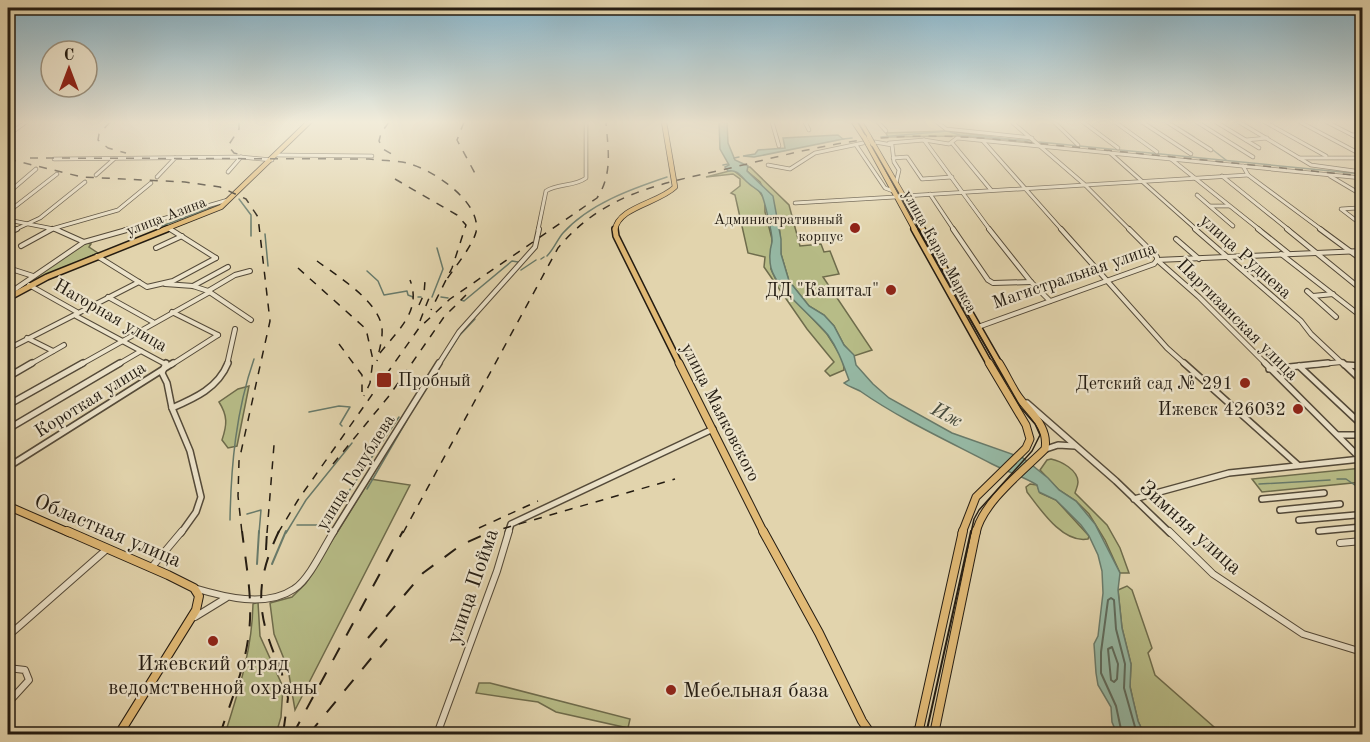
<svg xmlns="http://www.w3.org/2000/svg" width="1370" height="742" font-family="'Old Standard TT',serif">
<rect width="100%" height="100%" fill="#e2d4ad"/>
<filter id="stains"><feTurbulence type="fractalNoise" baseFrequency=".00333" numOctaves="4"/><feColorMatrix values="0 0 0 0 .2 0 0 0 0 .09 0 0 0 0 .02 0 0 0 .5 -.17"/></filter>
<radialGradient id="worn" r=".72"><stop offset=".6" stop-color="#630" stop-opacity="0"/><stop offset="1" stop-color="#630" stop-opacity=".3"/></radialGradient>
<!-- green -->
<g fill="#b7bc87" stroke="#6e6c4c" stroke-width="1.5">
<path d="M948,131L1028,142L963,136L888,137L886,133Z"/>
<path d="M747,167H750L789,205L800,246L821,244L824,252L830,251L839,274L823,277L872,350L854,356L844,345L834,326L824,315L809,306L789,281L781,254L779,221L760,182L747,171Z"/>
<path d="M733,170L759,191L765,200V212L772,239L771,269L776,280L827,334L843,359L844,370L830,376L825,371L834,362L807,329L764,267L765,257L748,253L735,195L731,193L740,186V179L733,174L706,177Z"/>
<path d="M84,242L91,244L89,247L98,253L15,290Z"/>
<path d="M249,386L237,446L228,448L222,440C227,425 228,416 219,402L238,389Z"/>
<path d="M1051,459C1061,461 1078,470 1078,482C1078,486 1076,489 1075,493L1107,525L1120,548L1129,573H1120L1105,540L1089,514L1076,501L1059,490L1040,470L1047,460Z"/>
<path d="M1362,468V482L1262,492L1252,479Z"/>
<path d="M370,479L410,485L295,710L288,669L274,634L270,603L292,597L306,583Z"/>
<path d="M1030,484L1037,485L1040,493L1056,500L1089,536L1088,539C1063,544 1040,509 1027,492L1026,487Z"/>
<path d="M1127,586L1132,590L1152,648L1148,653L1155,675L1222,734H1144L1138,721L1133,700L1130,686L1131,664L1122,628L1118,590Z"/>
<path d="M258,602L260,636L283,687L281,717L276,734H225C239,689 252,651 253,604Z"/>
<path d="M479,683H490L630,719L628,728L556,712L538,702L476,693Z"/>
</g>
<!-- water -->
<g fill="#96b9a5" stroke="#687a6a" stroke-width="1.5">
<path d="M719,122H727L728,143L735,160L748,166L747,171L773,196L781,239V254L789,281L809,306L824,315L834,326L844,345L854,355L856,365L873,384L889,398L952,433L1023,458L1048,478L1059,490L1076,501L1095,524L1120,573L1118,590L1122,628L1131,664L1130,687L1138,721L1144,734H1117L1112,722L1111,707L1098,685L1096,673L1094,644L1098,636L1103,593L1102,571L1098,555L1089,536L1081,525L1056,500L1039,492L1037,485C1023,476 1007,472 992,464C948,441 900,419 860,391C855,388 849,387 844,383L849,380C843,364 838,349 828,335C814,317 776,289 771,268C769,259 770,249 772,242C773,236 764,198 761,193C757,189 751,186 747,182C741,176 737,169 728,171L725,167L729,165L720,149Z"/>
<path d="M838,135L843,139L754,157L743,156L755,154L758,150L785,148L783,138Z"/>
</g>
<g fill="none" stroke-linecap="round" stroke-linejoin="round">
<!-- shore -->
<g stroke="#5d6a5c" stroke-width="2">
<path d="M1112,647L1118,664L1117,679L1114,682L1111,680L1108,649Z"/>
<path d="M1122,734L1116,706L1101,673V652L1108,600L1111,598L1114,600L1116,629L1125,664L1124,688L1137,734"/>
</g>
<!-- stream-far1 -->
<g stroke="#687a6a" stroke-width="1.5">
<path d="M1178,127L1194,137"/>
<path d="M881,137L947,131L960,135L1033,141"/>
<path d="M843,139L852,138"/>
<path d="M1039,142L1362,174"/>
<path d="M1213,150L1226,160"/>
<path d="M734,158L739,157"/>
<path d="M723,165L728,164"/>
<path d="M239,199L251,215V236"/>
<path d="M162,226L220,204"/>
<path d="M265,234L268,266"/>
<path d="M547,256C554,249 557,240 563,233C589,204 631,189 667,177"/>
<path d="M541,259L544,257"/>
<path d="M521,270L536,260"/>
<path d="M367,271L378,281L384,295L407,291L408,295L413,297"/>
<path d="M418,297H421"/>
<path d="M432,297L443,269L437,248"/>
<path d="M441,297L448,298"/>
<path d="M461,300L464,301L512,261L518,262"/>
<path d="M420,398L459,336L475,319"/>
<path d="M309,412L339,406L350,407L340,424L342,426"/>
<path d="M1337,479H1346L1362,490"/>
<path d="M1259,484L1330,480"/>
<path d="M367,489L407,420"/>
<path d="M247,514L261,510L259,533"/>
<path d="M230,520C231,465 236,411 254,359"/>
<path d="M297,525H326L399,417"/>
<path d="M286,533L306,500L352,443"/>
</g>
<!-- stream -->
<g stroke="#687a6a" stroke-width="2">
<path d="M257,564L259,531"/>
<path d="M272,564L286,531"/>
</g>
<!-- minor-far3 casing -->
<g stroke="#544a39" stroke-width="4.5">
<g id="minor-far3">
<path d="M772,122L779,146"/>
<path d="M805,122L809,130"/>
<path d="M878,122L886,131"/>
<path d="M937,122L946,129L1032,138"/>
<path d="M1012,122L1084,184L1130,230"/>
<path d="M1054,122L1078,145"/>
<path d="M1083,122L1118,148"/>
<path d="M1115,122L1157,152"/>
<path d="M1142,122L1191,154"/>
<path d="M1167,122L1211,150"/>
<path d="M1197,122L1253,157"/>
<path d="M1216,122L1259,148"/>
<path d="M1239,122L1311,165L1362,172"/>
<path d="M1265,122L1326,156"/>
<path d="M1300,122L1362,155"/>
<path d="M1327,122L1362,140"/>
<path d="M1355,122L1362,125"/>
<path d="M8,135L26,122"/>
<path d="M1353,135L1362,134"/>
<path d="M924,140L990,230"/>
<path d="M1246,140L1267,138"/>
<path d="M983,141L1062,230"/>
<path d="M875,142L892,145L894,162L899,170L896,183"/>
<path d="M889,143L924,140L949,144L957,138L1362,178"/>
<path d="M952,143L991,190"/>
<path d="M856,145L885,188L893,191"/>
<path d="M1109,152L1197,230"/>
<path d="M276,155L372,156"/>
<path d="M893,158L907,157L922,179L952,177"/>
<path d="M1299,158H1362"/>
<path d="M54,159L241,157L272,160"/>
<path d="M1171,159L1260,230"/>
<path d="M768,165L790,169L815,153L863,143"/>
<path d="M1243,166L1248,175L1322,230"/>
<path d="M228,172L241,157"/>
<path d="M96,175L114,159"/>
<path d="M1222,176L1289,230"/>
<path d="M1330,176L1362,195"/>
<path d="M157,177L175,158"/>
<path d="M8,193L36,169"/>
<path d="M930,194L954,230"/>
<path d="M1197,195L1233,226"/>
<path d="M904,196L1248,175"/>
<path d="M795,203L895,197"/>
<path d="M1211,206H1229"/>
<path d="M8,212L57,174"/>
<path d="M1362,212L1357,208L1341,209L1362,225"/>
<path d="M8,220L59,230"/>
<path d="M169,228L172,230"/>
<path d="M14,230L40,218L85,182"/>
<path d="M48,230L118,210L151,183"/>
<path d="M124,230L228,200"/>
<path d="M538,230L546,191C558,183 574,187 586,178V122"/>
</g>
</g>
<!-- minor-far2 casing -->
<g stroke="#544a39" stroke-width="6">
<g id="minor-far2">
<path d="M55,229L84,242"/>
<path d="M170,229L216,258"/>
<path d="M953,229L988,280L993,283L1031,282"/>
<path d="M989,229L1031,282L1050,301"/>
<path d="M1061,229L1167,348L1186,365"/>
<path d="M1129,229L1157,257V260L1199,297L1267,365"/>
<path d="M1195,229L1301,321L1311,334L1344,365"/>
<path d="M1258,229L1288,253"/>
<path d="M1287,229L1362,290"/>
<path d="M1320,229L1362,260"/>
<path d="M8,233L17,229"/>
<path d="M1176,239L1199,259"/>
<path d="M21,246L52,229"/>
<path d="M156,248L182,236"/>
<path d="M1281,254L1362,317"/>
<path d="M97,256L147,287L173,281L216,258"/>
<path d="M8,268L33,276"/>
<path d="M165,284L193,286L208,291L251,320"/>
<path d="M29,285L77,312L76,316L167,365"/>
<path d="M193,286L228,267"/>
<path d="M208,291L235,275L250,271"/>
<path d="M1307,291L1336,317"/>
<path d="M8,294L84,242L130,229"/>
<path d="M1313,296L1333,294"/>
<path d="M108,297L153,322"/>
<path d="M172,312L218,335"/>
<path d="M978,327L1154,264L1157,260L1362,251"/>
<path d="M27,338L53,351"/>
<path d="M8,349L139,282"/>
<path d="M29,365L64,345"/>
<path d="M80,365L210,292"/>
<path d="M117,365L141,351"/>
<path d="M171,365L218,335"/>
<path d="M227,365L235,329"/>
<path d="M438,365L459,332L535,247L539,229"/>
<path d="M1312,365L1341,362"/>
</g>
</g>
<!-- minor-far1 casing -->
<g stroke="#544a39" stroke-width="8">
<g id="minor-far1">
<path d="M166,363L162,373L167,383L172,408L190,451L201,497L196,512L181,533"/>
<path d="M1184,363L1298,465"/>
<path d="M1265,363L1361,459"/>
<path d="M1343,363L1362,381"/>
<path d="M1345,365L1362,366"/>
<path d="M1299,366L1362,425"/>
<path d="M1269,369L1328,363"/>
<path d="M8,377L32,363"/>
<path d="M1027,403L1116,481L1170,533"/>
<path d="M8,405L83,363"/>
<path d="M172,408C195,398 218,388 228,363"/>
<path d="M8,429L120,363"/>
<path d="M1338,435H1362"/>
<path d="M1046,449L1058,445L1075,446"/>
<path d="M8,467L173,363"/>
<path d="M1134,499L1229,473L1361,459"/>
<path d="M1262,499L1324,493"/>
<path d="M1280,510L1340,504"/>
<path d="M1299,520L1356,515"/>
<path d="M1319,531L1362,527"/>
<path d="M333,533L439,363"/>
<path d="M508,533L511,524L713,429"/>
</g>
</g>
<!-- minor casing -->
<g stroke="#544a39" stroke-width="8">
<g id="minor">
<path d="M1169,531L1213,574L1303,634L1362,652"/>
<path d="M1340,543L1362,541"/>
<path d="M151,568L182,531"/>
<path d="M194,588C224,597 266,608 294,589C309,580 324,547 334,531"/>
<path d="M195,617L226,598"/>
<path d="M8,636L107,549"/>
<path d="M8,668L25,670L29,680L8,703"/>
<path d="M437,734L497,571L509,531"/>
</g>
</g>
<!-- major-far3 casing -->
<g stroke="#241c12" stroke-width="6">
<g id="major-far3">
<path d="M854,122L864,137"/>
<path d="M860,122L869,137"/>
<path d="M868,144L915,230"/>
<path d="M873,144L923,230"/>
<path d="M163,230L221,207L309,122"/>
<path d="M615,230C618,207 659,203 675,187L664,122"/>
</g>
</g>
<!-- major-far2 casing -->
<g stroke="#241c12" stroke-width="8">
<g id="major-far2">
<path d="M615,229L616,236L680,365"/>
<path d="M914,229L990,365"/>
<path d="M922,229L1000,365"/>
<path d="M8,298L47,277L167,229"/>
</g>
</g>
<!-- major-far1 casing -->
<g stroke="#241c12" stroke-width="9">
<g id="major-far1">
<path d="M679,363L764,533"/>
<path d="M8,506L70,533"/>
<path d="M962,533L976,497L1026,448L1030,439L1026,425L989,363"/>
<path d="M976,533C982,503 1023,471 1045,449C1049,426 1030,413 1018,396C1011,386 1006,374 999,363"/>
</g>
</g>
<!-- major casing -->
<g stroke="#241c12" stroke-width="10">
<g id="major">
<path d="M67,531L168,575L194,588L199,596L196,610L119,734"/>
<path d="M763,531L819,633L862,721L871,734"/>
<path d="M908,734L919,730"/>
<path d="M918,734L963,531"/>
<path d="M934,734L976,531"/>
</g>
</g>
<!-- minor-far3 -->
<use href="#minor-far3" stroke="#ece3ca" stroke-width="3"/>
<!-- minor-far2 -->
<use href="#minor-far2" stroke="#ece3ca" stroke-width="4"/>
<!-- minor-far1 -->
<use href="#minor-far1" stroke="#ece3ca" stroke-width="5"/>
<!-- minor -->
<use href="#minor" stroke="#ece3ca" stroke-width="6"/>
<!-- major-far3 -->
<use href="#major-far3" stroke="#e1ba76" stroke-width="4.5"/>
<!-- major-far2 -->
<use href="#major-far2" stroke="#e1ba76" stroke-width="5"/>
<!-- major-far1 -->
<use href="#major-far1" stroke="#e1ba76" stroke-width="7"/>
<!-- major -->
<use href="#major" stroke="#e1ba76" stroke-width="8"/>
<!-- tram-far1 -->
<path stroke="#241c12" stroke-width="1.5" d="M858,122L1021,408L1035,424L1040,435L1032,451L979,510L974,519L971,533"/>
<!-- tram -->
<path stroke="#241c12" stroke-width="2" d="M926,734L971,531"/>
<!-- rail-far1 -->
<g stroke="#241c12" stroke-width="1.5" stroke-dasharray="8 8" stroke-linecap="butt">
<path d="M110,122L99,134L98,140L108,148L126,153"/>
<path d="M239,122V129L228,146L234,153L242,155"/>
<path d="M389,122L381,133L379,141L383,149L395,156"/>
<path d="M464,122L457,140L477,177"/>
<path d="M30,158L369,159C382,161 398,160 410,164C435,171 482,203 476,232C473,245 455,267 447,279"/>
<path d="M8,159L82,177L185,182L220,187L246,199L258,217L270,321L239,461L238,496L242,533"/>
<path d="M395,179L457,215L466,225L452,268L431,310"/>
<path d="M317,261C337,276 379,301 382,328C383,339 379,350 377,361"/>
<path d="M298,268L366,329L373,360L370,383L364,396"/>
<path d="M419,305L424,294L425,281"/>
<path d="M420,321L429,298"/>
<path d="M339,344L362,375V392"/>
<path d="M380,353C398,330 422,311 410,280"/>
<path d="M333,464L389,396L444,317L466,295"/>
<path d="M479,528L538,501"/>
<path d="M267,533L274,445"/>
<path d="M278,533L298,500L419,328L450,299L597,198C613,174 608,149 606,122"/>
<path d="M403,533L558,248C604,193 660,184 726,169C782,156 838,140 896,137C963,133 1029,143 1095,149C1184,158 1273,167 1362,176"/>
<path d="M488,533L675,479"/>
</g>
<!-- rail -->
<g stroke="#241c12" stroke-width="2" stroke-dasharray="14 14" stroke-linecap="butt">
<path d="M279,531C253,586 257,616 281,670"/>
<path d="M266,550L267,531"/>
<path d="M368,638L423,573L461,545L492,531"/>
<path d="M279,662L288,698L283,734"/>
<path d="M220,734C231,701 245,668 249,632C253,599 246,565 242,531"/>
<path d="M293,734L403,531"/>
<path d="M309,734L387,639"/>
</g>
<!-- major-bridge casing -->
<g stroke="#241c12" stroke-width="6" stroke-linecap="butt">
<g id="major-bridge">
<path d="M864,137L868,144"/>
<path d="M869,137L873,144"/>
</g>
</g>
<!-- major-bridge -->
<use href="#major-bridge" stroke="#e1ba76" stroke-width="4.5"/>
</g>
<!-- sky -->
<linearGradient id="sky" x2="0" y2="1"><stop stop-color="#87b6cd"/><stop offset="0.54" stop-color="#f2ecda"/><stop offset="1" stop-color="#f2ecda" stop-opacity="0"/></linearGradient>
<rect width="1370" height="226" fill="url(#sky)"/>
<!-- markers -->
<g fill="#8f2418" stroke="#ece3ca" stroke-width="2">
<circle cx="855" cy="228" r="6"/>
<circle cx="891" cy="290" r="6"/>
<rect x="376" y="372" width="16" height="16" rx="3"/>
<circle cx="1245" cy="383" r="6"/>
<circle cx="1298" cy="409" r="6"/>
<circle cx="213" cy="641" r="6"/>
<circle cx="671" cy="690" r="6"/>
</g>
<g text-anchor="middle" stroke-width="4.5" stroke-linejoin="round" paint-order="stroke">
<!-- far-street labels -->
<g font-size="15" fill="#241c12" stroke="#ece3ca">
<text transform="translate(166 216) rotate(-21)" y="5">улица Азина</text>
<text transform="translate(940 251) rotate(61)" y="5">улица Карла Маркса</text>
</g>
<!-- far-poi labels -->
<g font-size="15" fill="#241c12" stroke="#ece3ca" text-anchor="end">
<text x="843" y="224">Административный<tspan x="843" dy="17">корпус</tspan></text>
</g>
<!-- street labels -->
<g font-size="18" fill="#241c12" stroke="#ece3ca">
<text transform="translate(1246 256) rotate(42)" y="6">улица Руднева</text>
<text transform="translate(1074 275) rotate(-19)" y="6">Магистральная улица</text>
<text transform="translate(111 315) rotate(30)" y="6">Нагорная улица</text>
<text transform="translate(1238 319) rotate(45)" y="6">Партизанская улица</text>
<text transform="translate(90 399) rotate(-32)" y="6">Короткая улица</text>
<text transform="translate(721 412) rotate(63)" y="6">улица Маяковского</text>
<text transform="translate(355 472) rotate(-58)" y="6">улица Голублева</text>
</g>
<!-- poi labels -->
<g font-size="18" fill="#241c12" stroke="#ece3ca" text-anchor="end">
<text x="879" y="296">ДД "Капитал"</text>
<text x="398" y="386" text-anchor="start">Пробный</text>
<text x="1233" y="389">Детский сад № 291</text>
<text x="1286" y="415">Ижевск 426032</text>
</g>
<!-- water labels -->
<g font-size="20" font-style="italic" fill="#464b3e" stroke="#ece3ca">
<text transform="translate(947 414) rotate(27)" y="7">Иж</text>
</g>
<!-- near-street labels -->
<g font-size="21" fill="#241c12" stroke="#ece3ca">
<text transform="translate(1191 527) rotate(42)" y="7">Зимняя улица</text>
<text transform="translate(108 530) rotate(23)" y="7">Областная улица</text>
<text transform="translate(472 586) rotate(-71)" y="7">улица Пойма</text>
</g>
<!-- near-poi labels -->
<g font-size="21" fill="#241c12" stroke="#ece3ca">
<text x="213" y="670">Ижевский отряд<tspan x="213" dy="24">ведомственной охраны</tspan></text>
<text x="683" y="697" text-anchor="start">Мебельная база</text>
</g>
</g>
<!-- margin -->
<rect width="1370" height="742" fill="none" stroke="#e2d4ad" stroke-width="30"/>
<rect x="9" y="9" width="1352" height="724" fill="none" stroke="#241c12" stroke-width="3"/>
<rect x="15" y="15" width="1340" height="712" fill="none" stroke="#241c12" stroke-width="1.5"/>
<!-- north arrow -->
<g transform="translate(69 69)"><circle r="28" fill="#ece3ca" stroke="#9c9380" stroke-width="1.5"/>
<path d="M0-4.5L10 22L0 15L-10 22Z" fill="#8f2418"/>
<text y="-9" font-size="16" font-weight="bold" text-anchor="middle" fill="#241c12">С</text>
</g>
<rect width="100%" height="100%" filter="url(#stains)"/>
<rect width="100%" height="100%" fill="url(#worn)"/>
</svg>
